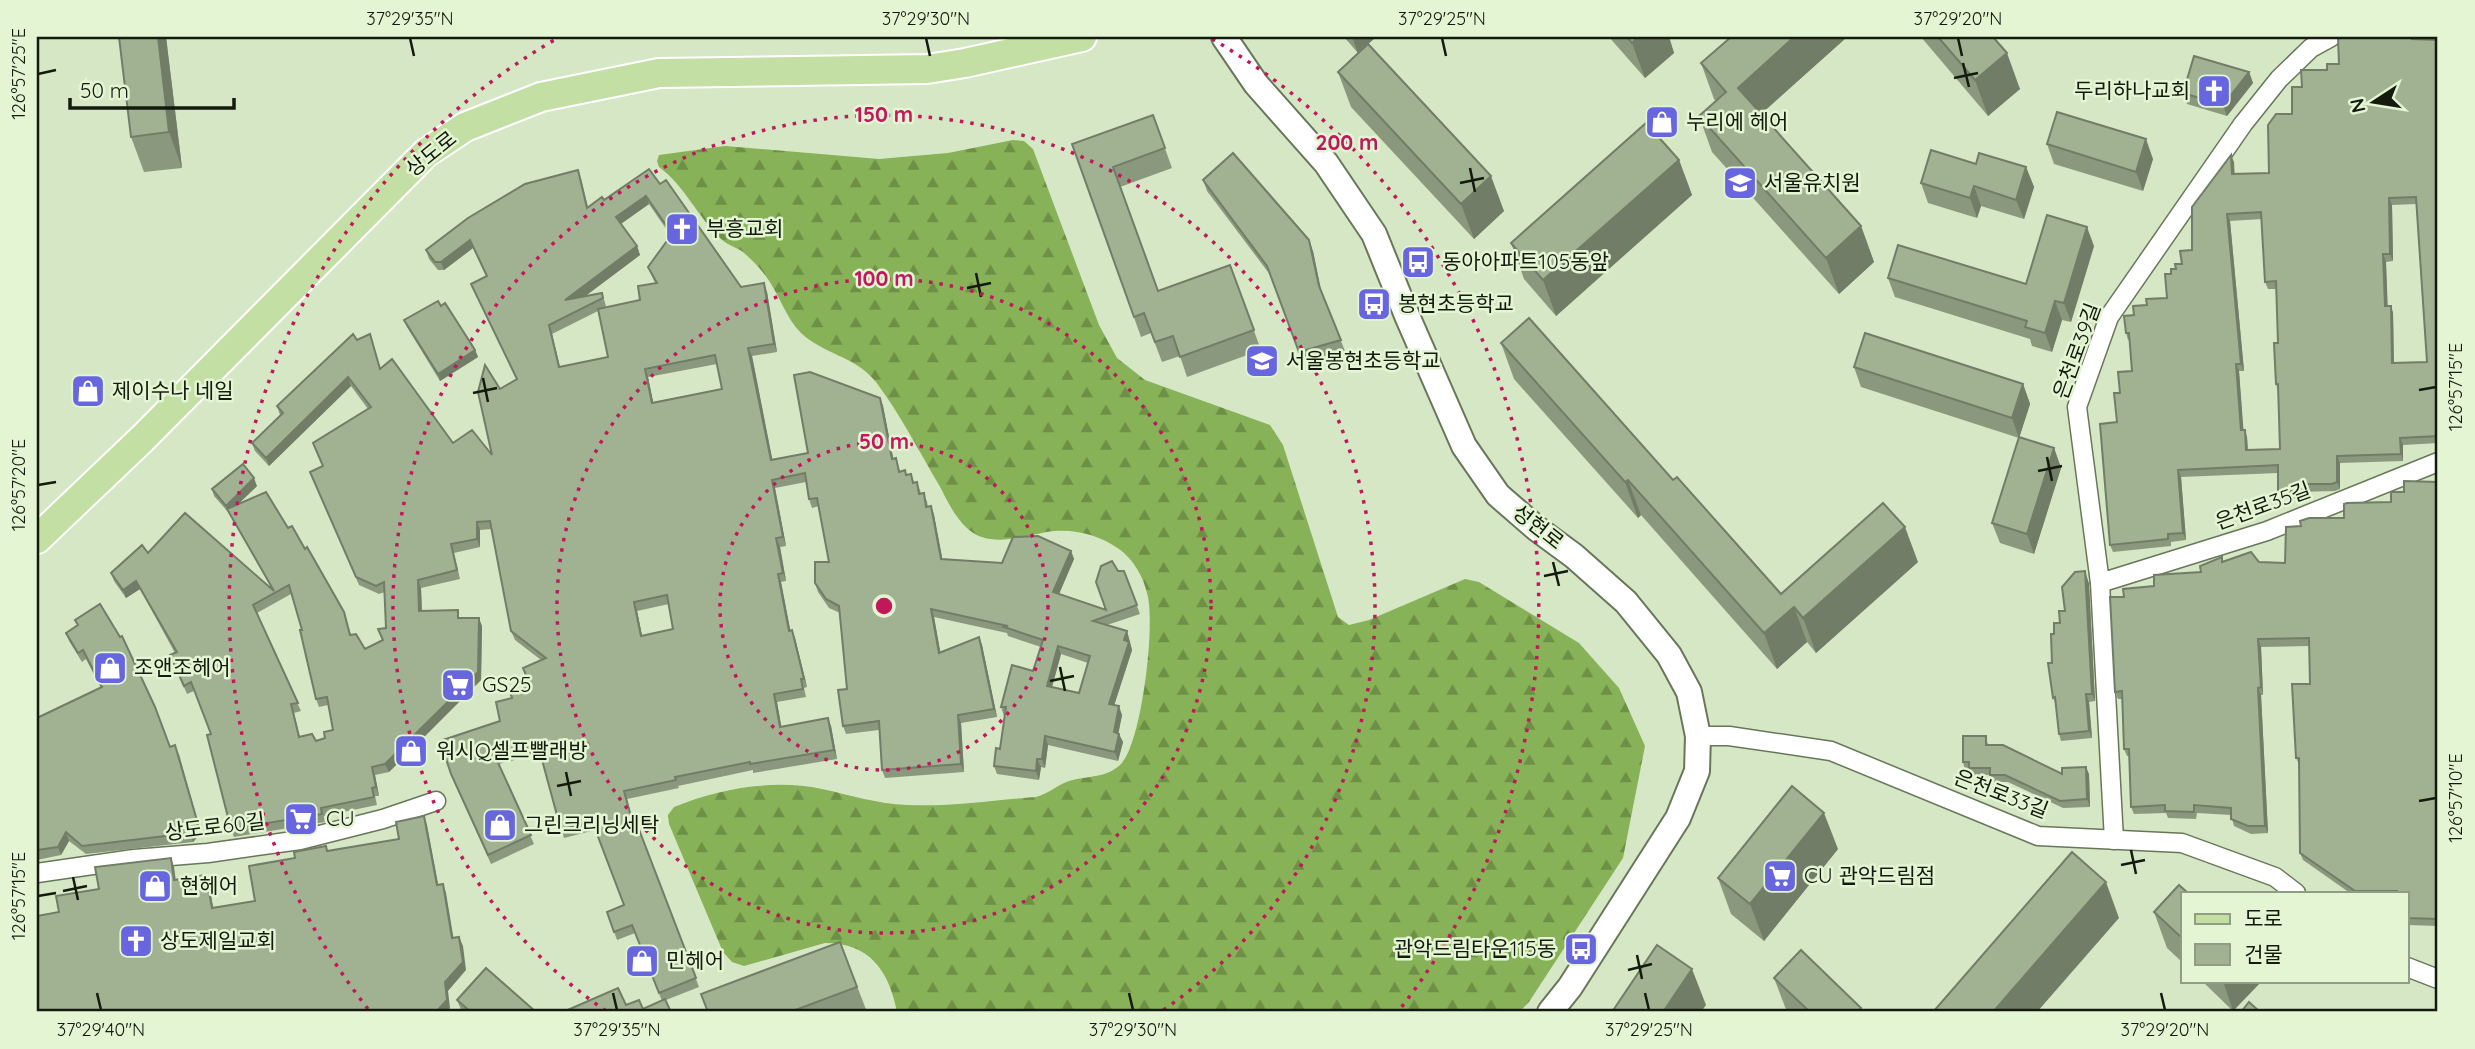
<svg xmlns="http://www.w3.org/2000/svg" width="2475" height="1049" font-family="Quicksand,'Noto Sans KR',sans-serif">
<defs>
<pattern id="forest-firs" width="22" height="20" patternUnits="userSpaceOnUse" patternTransform="scale(1.75)"><rect width="22" height="20" fill="#87b257"/><path d="M5 1l3.5 6h-7zM16 11l3.5 6h-7z" fill="#6d9046"/></pattern>
</defs>
<rect width="100%" height="100%" fill="#d6e7c6"/>
<!-- forest -->
<path fill="url(#forest-firs)" d="M1013,140L1024,141L1033,149L1099,325L1117,358L1145,380L1270,425L1283,445L1338,617L1349,625L1369,620L1465,579L1479,582L1579,643L1619,688L1645,746L1623,858L1529,1002L1519,1012H897C889,971 870,943 825,943L744,966L732,962L723,952L669,824L668,815L674,807C720,788 774,779 822,789C850,795 878,804 907,805C951,807 993,800 1036,797C1048,794 1057,785 1069,781C1088,775 1107,779 1122,763C1142,741 1156,622 1147,593C1143,576 1133,559 1119,549C1101,536 1077,529 1054,531C1028,534 991,550 968,529C955,518 947,500 939,485C919,451 900,414 876,382C855,356 823,354 801,333C785,317 779,293 765,275C759,267 750,258 743,252C736,247 727,245 720,238C697,216 685,186 659,167L657,161L659,155L725,146L879,159L948,153Z"/>
<g fill="none" stroke-linecap="round" stroke-linejoin="round">
<!-- street casing -->
<g stroke="#687759" stroke-width="21">
<g id="street">
<path d="M2100,583L2267,531L2438,462"/>
<path d="M1698,736H1729L1831,751L2038,836L2182,843L2275,877L2296,893"/>
<path d="M2114,840L2100,583L2077,407L2109,317L2243,124L2279,79L2311,48L2331,37"/>
<path d="M37,873L134,859L208,853L300,840L383,819L436,801"/>
<path d="M2407,967L2438,979"/>
</g>
</g>
<!-- secondary casing -->
<g stroke="#687759" stroke-width="28">
<path id="secondary" d="M1224,37L1256,84L1326,163L1374,234L1408,318L1464,446L1498,495L1536,528L1574,556L1626,602L1669,655L1689,692L1698,736L1697,771L1678,818L1570,987L1550,1012"/>
</g>
<!-- primary casing -->
<g stroke="#fff" stroke-width="32">
<path id="primary" d="M37,539L142,439L426,153L465,127L541,97L659,73L927,69L965,63L1082,37"/>
</g>
<!-- street -->
<use href="#street" stroke="#fff" stroke-width="18"/>
<!-- secondary -->
<use href="#secondary" stroke="#fff" stroke-width="24"/>
<!-- primary -->
<use href="#primary" stroke="#c4dfa4" stroke-width="28"/>
</g>
<!-- wall -->
<g fill="#8a997e" fill-rule="evenodd">
<path d="M166,37L182,168L144,172L131,137Z"/>
<path d="M1344,37H1376L1368,44L1504,211L1474,239L1351,107L1338,72L1358,53Z"/>
<path d="M1609,37H1669L1674,53L1645,78Z"/>
<path d="M1731,37H1847L1761,114L1861,226L1874,262L1839,294L1712,152L1699,116L1716,101L1714,99L1701,63Z"/>
<path d="M1921,37H1993L2020,89L1988,116Z"/>
<path d="M2338,37H2426L2427,40H2438V443L2403,445V461L2340,463V489L2335,491L2298,492V499L2281,498L2278,491V473L2181,477L2186,540L2171,542V546L2113,552L2110,545L2117,422L2120,393L2132,371L2130,340H2128L2126,333L2134,315L2147,305L2167,298L2171,274L2182,264L2192,250L2234,162V174L2269,173L2302,87L2327,70L2339,64ZM2416,204L2427,362L2394,363L2393,313L2391,306H2387L2386,262L2393,261L2392,205ZM2262,219L2265,282L2268,289H2276L2278,343L2276,384L2278,391L2280,449H2248L2247,437L2243,430L2239,371H2244L2230,221Z"/>
<path d="M2249,72L2253,83L2227,116L2187,104L2183,93Z"/>
<path d="M1153,115L1172,168L1120,187L1158,291L1230,265L1261,350L1187,377L1180,356L1162,362L1151,333L1141,337L1072,144Z"/>
<path d="M2047,144L2153,159L2143,191L2054,164Z"/>
<path d="M1679,160L1692,195L1556,316L1524,279L1511,243Z"/>
<path d="M1976,164L2026,167L2034,187L2024,219L1981,206L1977,218L1928,203L1921,183Z"/>
<path d="M581,178L588,207L604,200L660,184L741,287L767,292L777,352L752,356L772,459L808,453L880,398L883,406L893,458H896L900,471L907,475L911,474L914,482H917L921,493L927,501L928,507L931,506L934,515L942,559L1002,563L1071,551L1074,559L1059,594L1106,610L1118,571H1124L1140,614L1107,625L1127,631L1132,650L1114,705L1122,715L1118,733L1123,742L1118,761L1048,745L1045,768L1041,767L1039,780L997,774L994,766L1000,749L1004,716L1001,707L1033,671L1041,647L1008,636L1007,633L934,617L940,652L979,637L982,645L997,717L961,723L964,772L885,778L882,770L879,730L846,734L843,726L847,689L840,613L829,608L818,592L815,583L829,562L819,506L812,508L809,499L806,482L775,488L786,546L780,547L786,581L781,582L790,630L795,638L807,687L804,688L806,697L777,702L781,727L831,726L837,759L753,773V770L678,786L679,788L627,799L635,828L638,827L699,987L666,1000L671,1012H563L626,1005L643,1009L662,1001L635,933L617,940L607,912L624,905L595,830L564,838L541,753L499,764L534,844L491,864L454,782L451,774L500,721L512,698L531,687L523,668L541,660L515,640L511,631L492,529L480,530V547L454,553L460,579L421,588L422,611L461,618L482,626L481,680L389,772L375,775L379,796H375L377,805L324,816L325,822L234,837L231,829L211,734L194,691L187,694L170,655L175,653L140,589L126,598L114,581L111,573L148,553L271,587L229,513L214,496L212,489L257,486L238,504L288,528L305,549L344,612L351,635L365,649L382,640L386,628L385,592L379,594L359,585L314,480L323,467L313,443L368,409L351,386L269,466L255,451L252,443L280,415L277,406L357,340L370,334L380,368L453,443L492,455L500,389L517,379L471,284L486,276L473,248L444,270H438L429,259L426,250ZM649,204L671,236L648,267L655,283L640,300L602,309L606,306L602,293L584,297L640,255L637,246L621,224ZM598,311L608,357L560,367L552,334ZM717,364L722,389L653,402L648,377ZM291,594L302,630L316,699L319,707L328,705L333,730L325,738L316,741L300,737L294,713L301,711L257,613ZM669,604L673,629L642,636L637,611ZM1061,654L1088,663L1079,693L1052,687Z"/>
<path d="M1203,180L1313,251L1322,294L1345,351L1303,362L1271,276L1207,191Z"/>
<path d="M2094,246L2071,322L2062,320L2052,352L2032,346L2030,339L1895,297L1888,278L2026,284Z"/>
<path d="M404,320L475,350L478,357L440,381L407,327Z"/>
<path d="M1501,343L1673,480L1781,594L1918,562L1816,653L1807,642L1777,669L1641,515L1638,518L1514,379Z"/>
<path d="M1854,367L2023,384L2030,404L2019,438L1861,387Z"/>
<path d="M2054,448L2061,468L2034,554L2000,543L1992,523Z"/>
<path d="M2438,482V926L2407,925V893H2350L2303,860L2300,853L2299,764L2296,758L2310,684L2309,646L2261,647L2263,695H2261L2268,833L2251,834L2234,826L2231,815L2197,813L2196,819L2168,818L2166,813L2134,814L2131,807L2129,756H2127L2124,749L2122,699H2118L2115,692L2124,597L2201,572L2223,562L2285,563L2301,526L2344,518L2391,502L2404,492Z"/>
<path d="M2085,571L2089,584L2095,701L2089,702L2092,738L2061,741L2059,734L2056,705L2053,698L2052,663L2060,623Z"/>
<path d="M75,620L170,747L179,754L201,833L193,842L86,854L69,841L61,855L37,860V718L101,688L86,659L82,662L69,641L66,633L78,625Z"/>
<path d="M1986,736L1988,745L2062,774H2089L2090,807L2063,808L2008,782H1993L1990,775H1972L1970,770H1965L1963,762Z"/>
<path d="M1838,849L1764,941L1731,914L1718,878Z"/>
<path d="M2183,893V963L2167,948L2154,912Z"/>
<path d="M840,942L867,1012H708Z"/>
<path d="M1774,978L1861,1008L1863,1012H1787Z"/>
<path d="M2202,981H2257L2259,984L2233,1011Z"/>
<path d="M457,1000L536,1012H462Z"/>
</g>
<!-- shaded-wall -->
<g fill="#717d66">
<path d="M158,37H166L182,168L169,132Z"/>
<path d="M1352,37H1376L1358,53Z"/>
<path d="M1638,37H1669L1674,53L1645,78L1632,43Z"/>
<path d="M1794,37H1847L1751,123L1738,88Z"/>
<path d="M2007,53L2020,89L1988,116L1975,80Z"/>
<path d="M2249,72L2253,83L2227,116L2223,105Z"/>
<path d="M2146,139L2153,159L2143,191L2136,172Z"/>
<path d="M2231,155L2234,162L2235,181L2232,174Z"/>
<path d="M1679,160L1692,195L1556,316L1543,280Z"/>
<path d="M2026,167L2034,187L2024,219L2016,200Z"/>
<path d="M1491,176L1504,211L1474,239L1461,204Z"/>
<path d="M1974,186L1981,206L1977,218L1970,198Z"/>
<path d="M646,196L649,204L619,225L616,217Z"/>
<path d="M2389,198L2392,205L2393,261L2390,254Z"/>
<path d="M2227,214L2230,221L2244,371L2241,364Z"/>
<path d="M1861,226L1874,262L1839,294L1826,258Z"/>
<path d="M2087,227L2094,246L2071,322L2064,303Z"/>
<path d="M470,240L473,248L444,270L441,262Z"/>
<path d="M1309,240L1313,251L1322,297L1319,286Z"/>
<path d="M637,246L640,255L568,309L565,300Z"/>
<path d="M2383,254L2386,262L2388,313L2385,306Z"/>
<path d="M764,283L767,292L777,352L774,344Z"/>
<path d="M2055,301L2062,320L2052,352L2045,333Z"/>
<path d="M2391,306L2393,313L2394,370L2392,363Z"/>
<path d="M549,325L552,334L562,376L559,367Z"/>
<path d="M748,348L752,356L774,468L771,460Z"/>
<path d="M475,350L478,357L440,381L438,374Z"/>
<path d="M2236,364L2239,371L2244,437L2241,430Z"/>
<path d="M645,369L648,377L655,411L652,403Z"/>
<path d="M348,377L351,386L269,466L266,458Z"/>
<path d="M2023,384L2030,404L2019,438L2012,418Z"/>
<path d="M880,398L883,406L895,467L892,459Z"/>
<path d="M2245,430L2247,437L2248,457L2246,450Z"/>
<path d="M2400,438L2403,445V461L2401,454Z"/>
<path d="M2054,448L2061,468L2034,554L2027,534Z"/>
<path d="M2337,456L2340,463V489L2337,482Z"/>
<path d="M2178,470L2181,477L2186,540L2183,533Z"/>
<path d="M254,478L257,486L229,513L227,509L229,514L226,506Z"/>
<path d="M772,480L775,488L786,546L783,537Z"/>
<path d="M1628,480L1641,515L1638,518L1625,482Z"/>
<path d="M931,506L934,515L944,567L941,559Z"/>
<path d="M477,522L480,530V547L477,539Z"/>
<path d="M1905,527L1918,562L1816,653L1803,618Z"/>
<path d="M776,538L780,547L786,581L783,573Z"/>
<path d="M1071,551L1074,559L1056,601L1053,592Z"/>
<path d="M2085,571L2089,584L2095,701L2092,694Z"/>
<path d="M778,574L781,582L792,639L789,631Z"/>
<path d="M418,580L421,588L422,619L419,611Z"/>
<path d="M136,581L140,589L126,598L123,590Z"/>
<path d="M634,602L637,611L644,645L641,636Z"/>
<path d="M1794,607L1807,642L1777,669L1764,633Z"/>
<path d="M931,609L934,617L942,661L939,653Z"/>
<path d="M479,618L482,626L481,680L389,772L385,764Z"/>
<path d="M792,630L795,638L807,687L804,679Z"/>
<path d="M1127,631L1132,650L1112,712L1109,704Z"/>
<path d="M979,637L982,645L997,717L994,709Z"/>
<path d="M2258,639L2261,647L2263,695L2261,687Z"/>
<path d="M1058,646L1061,654L1050,694L1047,686Z"/>
<path d="M2258,688L2261,695L2268,833L2265,826Z"/>
<path d="M774,694L777,702L783,735L780,727Z"/>
<path d="M2086,694L2089,702L2092,738L2089,731Z"/>
<path d="M1119,706L1122,715L1117,741L1114,732Z"/>
<path d="M958,715L961,723L964,772L961,764Z"/>
<path d="M828,718L831,726L837,759L834,750Z"/>
<path d="M1119,734L1123,742L1118,761L1115,752Z"/>
<path d="M1045,736L1048,745L1045,768L1042,759Z"/>
<path d="M175,745L201,833L193,842L190,833Z"/>
<path d="M1037,759L1041,767L1039,780L1036,771Z"/>
<path d="M372,767L375,775L379,796L376,787Z"/>
<path d="M2086,767L2089,774L2090,807L2087,799Z"/>
<path d="M1824,813L1838,849L1764,941L1750,904Z"/>
<path d="M424,816L427,825L440,894L437,885Z"/>
<path d="M66,832L69,841L61,855L58,847Z"/>
<path d="M171,858L174,867L177,889L174,880Z"/>
<path d="M206,875L209,884L215,917L212,908Z"/>
<path d="M2106,882L2119,918L2037,1012H1993Z"/>
<path d="M443,884L446,893L455,947L452,938Z"/>
<path d="M459,937L463,946L466,970L448,991L450,1008L447,1012H436Z"/>
<path d="M1692,969L1706,1005L1701,1012H1663Z"/>
<path d="M2223,981H2257L2259,984L2233,1011Z"/>
</g>
<!-- building -->
<g fill="#a1b292" stroke="#717d66" stroke-width="2" fill-rule="evenodd">
<path d="M119,37H158L169,132L131,137Z"/>
<path d="M1627,37H1638L1632,43Z"/>
<path d="M1731,37H1794L1738,88L1861,226L1826,258L1699,116L1726,92L1701,63Z"/>
<path d="M1938,37H1993L2007,53L1975,80Z"/>
<path d="M2338,37H2419L2411,39L2438,40V436L2400,438L2401,454L2337,456V482L2332,484H2295V491H2278V465L2178,470L2183,533L2168,534V539L2110,545L2100,424L2117,422L2114,393H2120L2118,372L2132,371L2129,333H2126L2124,316L2134,315L2133,306L2147,305L2146,299L2167,298L2165,274H2171V269H2176L2175,264H2182L2180,251L2192,250V207L2231,155L2232,174L2269,173L2268,125L2276,114H2292V87H2302L2301,70H2327V64H2339ZM2416,197L2427,362L2392,363L2391,306H2385L2383,254H2390L2389,198ZM2261,212L2265,282L2276,281L2278,343H2274L2276,384H2278L2280,449L2246,450L2245,430H2241L2236,364H2241L2227,214Z"/>
<path d="M1368,44L1491,176L1461,204L1338,72Z"/>
<path d="M2194,56L2249,72L2223,105L2183,93Z"/>
<path d="M2057,112L2146,139L2136,172L2047,144Z"/>
<path d="M1153,115L1165,148L1113,167L1158,291L1230,265L1254,330L1180,357L1173,336L1155,342L1144,313L1134,317L1072,144Z"/>
<path d="M1646,123L1679,160L1543,280L1511,243Z"/>
<path d="M1931,150L1976,164L1979,153L2026,167L2016,200L1974,186L1970,198L1921,183Z"/>
<path d="M1233,153L1309,240L1319,286L1341,340L1299,352L1267,266L1203,180Z"/>
<path d="M649,169L660,184L666,180L741,287L764,283L774,344L748,348L771,460L808,453L794,375L810,372L880,398L892,459L896,458L899,472L905,470L906,475L911,474L913,483L917,482L919,494L924,493L926,507L931,506L941,559L1002,563L1013,537L1038,536L1071,551L1053,592L1106,610L1096,582L1101,566L1112,561L1118,571H1124L1137,605L1093,621L1127,631L1124,640L1129,642L1109,704L1119,706L1114,732L1119,734L1115,752L1045,736L1042,759H1037L1036,771L994,766L996,748L1000,749L1006,707H1001L1012,665L1033,671L1043,640L1004,627L1008,626L931,609L939,653L979,637L994,709L958,715L961,764L882,770L879,721L843,726L838,690L847,689L839,606L826,599L815,583V562H829L817,498L809,499L805,473L772,480L783,537L776,538L783,573L778,574L789,631L792,630L804,679H801L803,689L774,694L780,727L828,718L834,750L750,764V762L675,777L676,780L624,791L634,828L638,827L696,978L659,993L632,925L614,932L607,912L624,905L592,821L561,830L538,745L495,756L531,835L488,855L451,774L440,741L500,721L496,702L512,698L510,692L531,687L523,668L546,658L511,631L490,521L477,522V539L451,544L457,570L418,580L419,611L458,610V618H479L478,672L385,764L372,767L376,787L372,788L374,797L321,808L322,814L231,829L207,735L211,734L191,682L184,686L170,655L177,652L136,581L123,590L111,573L142,545L148,553L185,513L274,591L227,509L266,492L288,528L292,526L305,549L307,547L344,612L350,635L356,634L365,649L383,640L378,629L386,628L384,582L376,586L356,577L310,472L323,466L313,443L371,407L348,377L266,458L252,443L283,413L277,406L353,334L357,340L370,334L380,369L392,359L453,443L472,430L492,455L478,392L485,365L500,389L517,379L471,284L487,276L470,240L441,262H435L426,250L468,218L525,184L578,170L587,208L602,197L604,200ZM646,196L672,234L648,267L657,283L638,286L640,300L598,309L608,357L559,367L549,325L603,298L602,293L565,300L637,246L616,217ZM715,355L722,389L652,403L645,369ZM289,585L302,630H300L316,699L327,697L333,730L324,732L325,738L316,741L312,734L299,737L291,704L298,703L253,605ZM667,595L673,629L641,636L634,602ZM1058,646L1090,656L1079,693L1047,686Z"/>
<path d="M2047,215L2087,227L2064,303L2055,301L2045,333L2025,327L2027,321L1888,278L1898,245L2026,284Z"/>
<path d="M438,301L441,306L445,303L475,350L438,374L404,320Z"/>
<path d="M1529,318L1673,480L1677,477L1781,594L1883,503L1905,527L1803,618L1794,607L1764,633L1628,480L1625,482L1501,343Z"/>
<path d="M1865,333L2023,384L2012,418L1854,367Z"/>
<path d="M2019,437L2054,448L2027,534L1992,523Z"/>
<path d="M243,464L254,478L226,506L212,489Z"/>
<path d="M2404,481L2438,482V919L2407,918V893H2397V891H2355L2300,853L2299,758H2296L2292,684H2310L2309,638L2258,639L2261,687L2258,688L2265,826H2248L2231,819V808L2194,805V812L2165,811V805L2131,807L2129,749H2124L2122,691L2115,692L2110,597H2124L2123,589L2154,586V575L2201,572L2200,566L2222,557V562L2251,552L2259,562L2285,563L2286,527L2301,526L2300,521L2309,518H2344V504L2347,503L2391,502V492H2404Z"/>
<path d="M2085,571L2092,694H2086L2089,731L2059,734L2055,697L2053,698L2048,663H2052L2051,634H2054V623H2060L2059,611H2065L2062,587L2075,572Z"/>
<path d="M100,604L120,637L122,636L135,664L155,707L170,747L175,745L198,824L190,833L82,846L66,832L58,847L37,850V718L102,687L83,650L78,653L66,633L78,625L75,620Z"/>
<path d="M1963,736H1986V745H2003L2062,774V768L2086,767L2087,799L2060,801L2005,775H1990V768H1969V762H1963Z"/>
<path d="M1792,786L1824,813L1750,904L1718,878Z"/>
<path d="M424,816L437,885L443,884L452,938L459,937L463,962L445,982L447,1000L436,1012H37V916L59,912L56,896L99,889L95,867L171,858L174,880L206,875L212,908L255,901L249,866L295,858L294,852L326,846L327,851L399,839L396,822Z"/>
<path d="M2072,852L2106,882L1993,1012H1933Z"/>
<path d="M2179,885L2188,893H2183V939L2154,912Z"/>
<path d="M840,942L857,987L790,1012H708L701,994Z"/>
<path d="M1657,945L1692,969L1663,1012H1612Z"/>
<path d="M1801,950L1861,1008L1857,1012H1810L1774,978Z"/>
<path d="M486,968L536,1012H471L457,1000Z"/>
<path d="M618,988L626,1005L639,1000L643,1009L665,999L671,1012H563Z"/>
<path d="M2249,1002L2260,1012H2241Z"/>
</g>
<!-- ticks -->
<path fill="none" stroke="#141a0e" stroke-width="2.5" d="M410,38L414,56M926,38L930,56M1442,38L1446,56M1958,38L1962,56M1963,63L1969,87M38,74L56,70M1954,78L1978,73M1470,168L1475,192M1460,183L1484,178M976,273L981,297M967,288L991,283M483,378L488,402M2419,390L2436,387M473,393L497,388M2047,457L2052,481M2038,471L2062,466M38,485L56,482M1553,562L1559,586M1544,576L1568,571M1060,667L1065,691M1050,681L1074,676M566,772L571,796M557,786L581,781M2419,801L2436,798M2131,850L2136,874M2121,865L2145,860M73,877L78,900M63,891L87,886M38,896L56,893M1637,955L1642,979M1628,970L1652,964M97,993L101,1010M613,993L617,1010M1129,993L1133,1010M1645,993L1649,1010M2161,993L2165,1010"/>
<!-- distance rings -->
<g fill="none" stroke="#c2185b" stroke-width="3.5" stroke-dasharray="3.5 7">
<circle cx="884" cy="606" r="164"/>
<circle cx="884" cy="606" r="327"/>
<path d="M606 1011A491 491 0 1 1 1162 1011"/>
<path d="M368 1009A655 655 0 0 1 556 39M1212 39A655 655 0 0 1 1400 1009"/>
</g>
<!-- icons -->
<defs>
<g id="church-square" transform="scale(1.75)"><rect x="-9" y="-9" width="18" height="18" rx="4" fill="#6866df" stroke="#e3f5d3"/><path d="M-1.2-6h2.4v3.5h3.3v2.4h-3.3V6h-2.4V-.1h-3.3v-2.4h3.3Z" fill="#fff"/></g>
<g id="shop-square" transform="scale(1.75)"><rect x="-9" y="-9" width="18" height="18" rx="4" fill="#6866df" stroke="#e3f5d3"/><path d="M-5-2.5h2.3a2.7 3.5 0 0 1 5.4 0H5L5.5 6h-11ZM-1.5-2.5h3a1.5 2.3 0 0 0-3 0Z" fill="#fff"/></g>
<g id="school-square" transform="scale(1.75)"><rect x="-9" y="-9" width="18" height="18" rx="4" fill="#6866df" stroke="#e3f5d3"/><path d="M0-5L7-2L0 1L-7-2ZM-4 1L0 2.5L4 1V4Q0 6-4 4Z" fill="#fff"/></g>
<g id="bus-square" transform="scale(1.75)"><rect x="-9" y="-9" width="18" height="18" rx="4" fill="#6866df" stroke="#e3f5d3"/><path d="M-5-6H5V4H4V6H2V4H-2V6H-4V4H-5ZM-3.5-4V0h7V-4ZM-3.5 1.2v1.5H-2V1.2ZM2 1.2v1.5H3.5V1.2Z" fill="#fff"/></g>
<g id="supermarket-square" transform="scale(1.75)"><rect x="-9" y="-9" width="18" height="18" rx="4" fill="#6866df" stroke="#e3f5d3"/><path d="M-6-5.5h2.5l.6 2H6L4.5 2H-2.5L-4.4-4H-6ZM-1.5 3.2a1.3 1.3 0 1 0 .1 0ZM3 3.2a1.3 1.3 0 1 0 .1 0Z" fill="#fff"/></g>
</defs>
<g fill-rule="evenodd">
<use href="#church-square" x="2214" y="91"/>
<use href="#shop-square" x="1662" y="122"/>
<use href="#school-square" x="1740" y="183"/>
<use href="#church-square" x="682" y="229"/>
<use href="#bus-square" x="1418" y="262"/>
<use href="#bus-square" x="1374" y="304"/>
<use href="#school-square" x="1262" y="361"/>
<use href="#shop-square" x="88" y="391"/>
<use href="#shop-square" x="110" y="668"/>
<use href="#supermarket-square" x="458" y="685"/>
<use href="#shop-square" x="411" y="751"/>
<use href="#supermarket-square" x="301" y="819"/>
<use href="#shop-square" x="500" y="825"/>
<use href="#supermarket-square" x="1780" y="876"/>
<use href="#shop-square" x="155" y="886"/>
<use href="#church-square" x="136" y="941"/>
<use href="#bus-square" x="1581" y="949"/>
<use href="#shop-square" x="642" y="961"/>
</g>
<g text-anchor="middle" stroke-width="5" stroke-linejoin="round" paint-order="stroke">
<!-- poi labels -->
<g font-size="21" fill="#141a0e" stroke="#e3f5d3" text-anchor="start">
<text x="2190" y="98" text-anchor="end">두리하나교회</text>
<text x="1686" y="129">누리에 헤어</text>
<text x="1764" y="190">서울유치원</text>
<text x="706" y="236">부흥교회</text>
<text x="1442" y="269">동아아파트105동앞</text>
<text x="1398" y="311">봉현초등학교</text>
<text x="1286" y="368">서울봉현초등학교</text>
<text x="112" y="398">제이수나 네일</text>
<text x="134" y="675">조앤조헤어</text>
<text x="482" y="692">GS25</text>
<text x="436" y="758">워시Q셀프빨래방</text>
<text x="326" y="826">CU</text>
<text x="524" y="832">그린크리닝세탁</text>
<text x="1804" y="883">CU 관악드림점</text>
<text x="180" y="893">현헤어</text>
<text x="160" y="948">상도제일교회</text>
<text x="1556" y="956" text-anchor="end">관악드림타운115동</text>
<text x="666" y="968">민헤어</text>
</g>
<!-- street labels -->
<g font-size="21" fill="#141a0e" stroke="#e3f5d3">
<text transform="translate(431 154) rotate(-39)" y="7">상도로</text>
<text transform="translate(2077 351) rotate(-70)" y="7">은천로39길</text>
<text transform="translate(2263 506) rotate(-20)" y="7">은천로35길</text>
<text transform="translate(1538 527) rotate(38)" y="7">성현로</text>
<text transform="translate(2001 794) rotate(21)" y="7">은천로33길</text>
<text transform="translate(215 827) rotate(-7)" y="7">상도로60길</text>
</g>
</g>
<circle cx="884" cy="606" r="10" fill="#c2185b" stroke="#e3f5d3" stroke-width="3.5"/>
<g font-size="21" text-anchor="middle" font-weight="bold" fill="#c2185b" stroke="#e3f5d3" stroke-width="5" stroke-linejoin="round" paint-order="stroke">
<text x="884" y="122">150 m</text>
<text x="1347" y="150">200 m</text>
<text x="884" y="286">100 m</text>
<text x="884" y="449">50 m</text>
</g>
<!-- border -->
<rect width="2475" height="1049" fill="none" stroke="#e3f5d3" stroke-width="77"/>
<!-- legend -->
<rect x="2181" y="892" width="228" height="91" fill="#e3f5d3" stroke="#909d84" stroke-width="2"/>
<rect x="2195" y="914" width="35" height="10" fill="#c4dfa4" stroke="#909d84" stroke-width="2"/>
<text x="2244" y="926" font-size="21" fill="#141a0e">도로</text>
<rect x="2195" y="944" width="35" height="21" fill="#a1b292" stroke="#909d84" stroke-width="2"/>
<text x="2244" y="962" font-size="21" fill="#141a0e">건물</text>
<!-- north arrow -->
<g transform="translate(2374 102) rotate(258)" stroke="#e3f5d3" stroke-width="5" paint-order="stroke">
<path d="M0-5L12 26L0 18L-12 26Z" fill="#141a0e"/>
<text y="-10" font-size="19" font-weight="bold" text-anchor="middle" fill="#141a0e">N</text>
</g>
<!-- scale -->
<path d="M70 98v10h164v-10" fill="none" stroke="#141a0e" stroke-width="3.5"/>
<text x="80" y="98" font-size="21" fill="#141a0e" stroke="#e3f5d3" stroke-width="5" paint-order="stroke">50 m</text>
<rect x="38" y="38" width="2398" height="972" fill="none" stroke="#141a0e" stroke-width="2.5"/>
<g font-size="18" text-anchor="middle" fill="#141a0e">
<text x="410" y="25">37°29'35"N</text>
<text x="926" y="25">37°29'30"N</text>
<text x="1442" y="25">37°29'25"N</text>
<text x="1958" y="25">37°29'20"N</text>
<text transform="translate(19 74) rotate(-90)" y="6">126°57'25"E</text>
<text transform="translate(2456 387) rotate(-90)" y="6">126°57'15"E</text>
<text transform="translate(19 485) rotate(-90)" y="6">126°57'20"E</text>
<text transform="translate(2456 798) rotate(-90)" y="6">126°57'10"E</text>
<text transform="translate(19 896) rotate(-90)" y="6">126°57'15"E</text>
<text x="101" y="1036">37°29'40"N</text>
<text x="617" y="1036">37°29'35"N</text>
<text x="1133" y="1036">37°29'30"N</text>
<text x="1649" y="1036">37°29'25"N</text>
<text x="2165" y="1036">37°29'20"N</text>
</g>
</svg>
